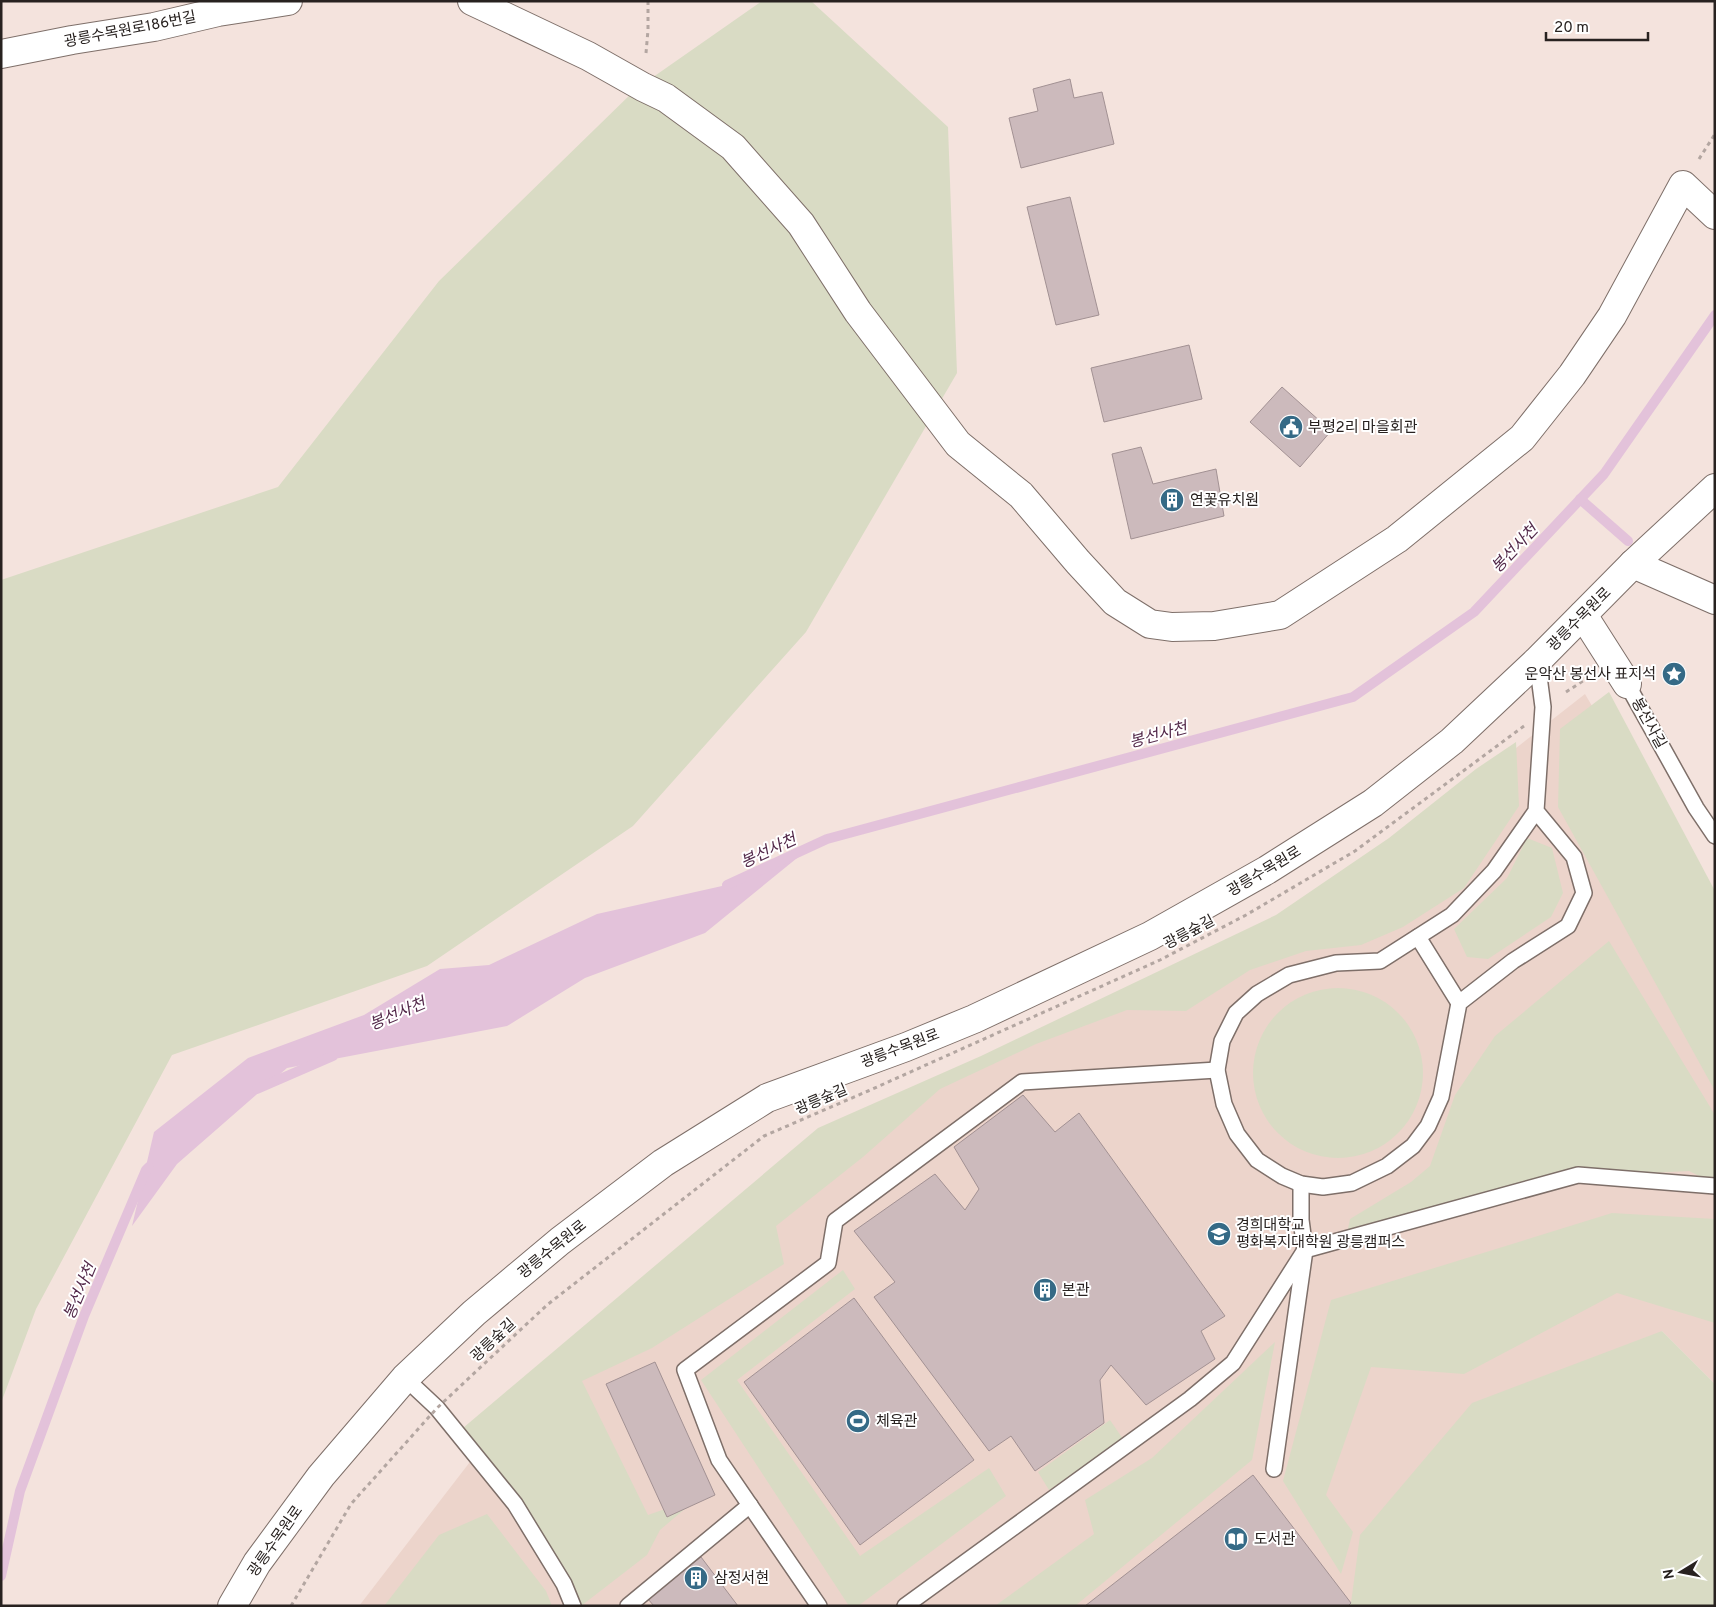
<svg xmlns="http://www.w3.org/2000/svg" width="1716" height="1607" font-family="Overpass,'Noto Sans KR',sans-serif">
<rect width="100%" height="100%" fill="#f4e3dd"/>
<!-- built -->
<path fill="#ecd4cb" d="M1585,694L1715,916V1384L1662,1331L1348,1606H359L483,1445L834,1137L1282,919L1372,861Z"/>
<!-- green -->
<g fill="#d9dbc4">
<path d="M762,1H811L948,127L957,373L806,632L633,826L427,966L172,1055L36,1309L1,1403V580L278,487L439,281L636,89Z"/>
<path d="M1609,692L1715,891V1091L1558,807L1560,729Z"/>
<path d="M1516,742L1519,806L1464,888L1403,927L1361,945L1306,951L1250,970L1186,1011L1127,1010L1036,1044L940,1089L863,1157L776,1226L784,1264L652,1348L582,1381L648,1515L699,1497L660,1530L647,1555L581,1606H578L463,1428L818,1128L981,1056L1276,915L1389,838L1476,769Z"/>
<path d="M1527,838L1552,848L1563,893L1551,917L1488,959L1467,957L1454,929L1507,878Z"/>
<path d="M1609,941L1715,1115V1184L1689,1171L1555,1178L1345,1244L1350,1219L1411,1182L1430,1166L1455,1095L1495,1036Z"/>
<circle cx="1338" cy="1073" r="85"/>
<path d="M1612,1213L1715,1219V1323L1617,1293L1464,1374L1371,1367L1326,1495L1353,1532L1341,1574L1283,1481L1331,1300Z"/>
<path d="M843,1270L855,1289L737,1380L860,1556L989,1468L1006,1496L858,1606H849L701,1380Z"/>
<path d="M1662,1331L1715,1384V1606H1348L1351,1603L1360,1535L1472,1403Z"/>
<path d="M1275,1342L1252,1460L1075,1606H995L1094,1534L1085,1500L1152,1458Z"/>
<path d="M1110,1420L1123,1439L1049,1490L1038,1472Z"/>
<path d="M487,1514L546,1591L552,1606H384L439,1535Z"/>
</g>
<!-- water -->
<path fill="#e3c2da" d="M802,854L705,933L585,978L507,1026L287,1068L177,1164L132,1226L154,1132L248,1058L364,1015L440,969L489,965L597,914L722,886Z"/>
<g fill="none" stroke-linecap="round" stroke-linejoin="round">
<!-- stream -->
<g stroke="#e3c2da" stroke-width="10">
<path d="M1580,499L1628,541"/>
<path d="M727,885L827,839L1353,697L1474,612L1604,474L1715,315"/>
<path d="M257,1089L333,1056"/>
<path d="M1,1576L20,1491L84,1316L146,1170L149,1167"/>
</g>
</g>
<!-- building -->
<g fill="#ccbabc" stroke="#a29193">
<path d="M1070,79L1074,98L1102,92L1114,144L1021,168L1009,118L1038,111L1033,89Z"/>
<path d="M1070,197L1099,315L1056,325L1027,207Z"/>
<path d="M1189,345L1202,399L1104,422L1091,368Z"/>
<path d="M1282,387L1331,431L1300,467L1250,422Z"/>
<path d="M1141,447L1153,484L1216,469L1224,516L1131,539L1112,454Z"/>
<path d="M1023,1095L1055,1132L1079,1113L1225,1316L1201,1331L1215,1359L1146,1405L1111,1365L1100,1380L1104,1423L1035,1471L1011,1436L989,1451L874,1297L895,1282L854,1231L935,1174L965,1210L979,1189L954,1147Z"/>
<path d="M854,1298L974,1460L860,1545L744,1382Z"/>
<path d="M655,1362L715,1495L667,1517L606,1384Z"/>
<path d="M1253,1475L1351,1603L1348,1606H1085Z"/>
<path d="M701,1557L738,1606H654L648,1599Z"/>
</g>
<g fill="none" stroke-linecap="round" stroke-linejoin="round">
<!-- lane casing -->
<g stroke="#7e6f69" stroke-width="18">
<g id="lane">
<path d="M1627,684L1696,808L1715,836"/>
<path d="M1536,811L1574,857L1584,893L1568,926L1513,961L1459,1003L1441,1097L1428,1126L1413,1146L1387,1166L1352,1183L1323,1187L1301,1184L1282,1176L1257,1160L1237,1134L1224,1104L1217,1070L1222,1041L1236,1013L1257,994L1289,975L1336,963L1380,961L1452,915L1494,871L1536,811L1543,707L1537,661"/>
<path d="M1418,937L1459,1003"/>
<path d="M405,1378L437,1408L515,1504L564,1584L573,1606"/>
<path d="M1274,1469L1305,1250L1301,1220V1184"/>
<path d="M628,1606L750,1505"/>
<path d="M819,1606L719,1460L685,1370L828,1263L835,1221L1022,1082L1217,1070"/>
<path d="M905,1606L1190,1399L1233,1363L1305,1250L1578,1175L1715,1186"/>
</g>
</g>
<!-- street casing -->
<g stroke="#7e6f69" stroke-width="30">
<g id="street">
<path d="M472,1L588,56L643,87L666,98L733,147L801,224L858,312L958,444L1021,495L1078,562L1115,602L1150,624L1172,627L1214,626L1280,615L1397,539L1522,438L1572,375L1612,316L1683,185L1715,215"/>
<path d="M1,54L72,40L154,27L218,12L288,1"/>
<path d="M1633,564L1715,600"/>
<path d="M1583,615L1627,684"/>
</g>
</g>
<!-- secondary casing -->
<g stroke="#7e6f69" stroke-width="30">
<path id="secondary" d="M232,1606L257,1563L321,1476L405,1378L474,1313L560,1241L663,1163L767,1098L906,1047L974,1019L1150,936L1267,870L1373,803L1452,741L1537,661L1633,564L1715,488"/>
</g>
<!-- path -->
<g stroke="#b3a6a1" stroke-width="3" stroke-dasharray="4 4" stroke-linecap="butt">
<path d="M646,53L648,30V1"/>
<path d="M1699,159L1715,134"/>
<path d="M1566,692L1586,679"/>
</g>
<!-- lane -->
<use href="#lane" stroke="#fff" stroke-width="15"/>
<!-- street -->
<use href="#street" stroke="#fff" stroke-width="28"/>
<!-- secondary -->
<use href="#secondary" stroke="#fff" stroke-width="28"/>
<!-- path-bridge -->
<path stroke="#b3a6a1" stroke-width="3" stroke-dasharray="4 4" stroke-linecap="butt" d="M291,1606L351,1504L437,1408L547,1305L764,1136L868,1091L1160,960L1246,915L1355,851L1524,726"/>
</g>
<!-- icons -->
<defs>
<g id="civic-disc" transform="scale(1.25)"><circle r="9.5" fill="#356a86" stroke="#fff"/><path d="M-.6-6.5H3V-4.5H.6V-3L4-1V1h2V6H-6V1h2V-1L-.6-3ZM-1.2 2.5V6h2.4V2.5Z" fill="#fff"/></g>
<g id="building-disc" transform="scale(1.25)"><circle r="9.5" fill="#356a86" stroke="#fff"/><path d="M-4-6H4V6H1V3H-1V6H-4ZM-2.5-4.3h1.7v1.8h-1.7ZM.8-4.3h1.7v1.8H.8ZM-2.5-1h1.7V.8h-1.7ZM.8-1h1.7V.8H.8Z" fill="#fff"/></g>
<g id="sight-disc" transform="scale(1.25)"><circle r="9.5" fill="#356a86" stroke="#fff"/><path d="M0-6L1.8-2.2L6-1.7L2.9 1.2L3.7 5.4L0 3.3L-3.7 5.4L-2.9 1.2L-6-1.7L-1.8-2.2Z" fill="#fff"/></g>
<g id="university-disc" transform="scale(1.25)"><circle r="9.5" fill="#356a86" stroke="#fff"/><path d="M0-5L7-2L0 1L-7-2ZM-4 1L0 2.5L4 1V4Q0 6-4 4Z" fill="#fff"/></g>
<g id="stadium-disc" transform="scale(1.25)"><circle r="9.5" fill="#356a86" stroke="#fff"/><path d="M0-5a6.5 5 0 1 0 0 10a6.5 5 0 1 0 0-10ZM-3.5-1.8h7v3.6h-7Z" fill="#fff"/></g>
<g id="library-disc" transform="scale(1.25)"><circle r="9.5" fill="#356a86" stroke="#fff"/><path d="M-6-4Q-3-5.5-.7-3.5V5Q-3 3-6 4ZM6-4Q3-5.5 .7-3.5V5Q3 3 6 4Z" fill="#fff"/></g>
</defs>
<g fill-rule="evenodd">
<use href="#civic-disc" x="1291" y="427"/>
<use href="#building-disc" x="1172" y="500"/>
<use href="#sight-disc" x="1674" y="674"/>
<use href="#university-disc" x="1219" y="1234"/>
<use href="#building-disc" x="1045" y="1290"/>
<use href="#stadium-disc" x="858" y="1421"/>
<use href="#library-disc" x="1236" y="1539"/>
<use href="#building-disc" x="696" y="1578"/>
</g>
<g text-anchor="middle" stroke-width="4" stroke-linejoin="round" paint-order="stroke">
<!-- street labels -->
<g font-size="15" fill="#282220" stroke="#fff">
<text transform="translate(130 29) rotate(-11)" y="5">광릉수목원로186번길</text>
<text transform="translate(1579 619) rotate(-45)" y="5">광릉수목원로</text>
<text transform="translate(1649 723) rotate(61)" y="5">봉선사길</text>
<text transform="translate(1264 871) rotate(-31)" y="5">광릉수목원로</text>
<text transform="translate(1189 932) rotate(-28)" y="5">광릉숲길</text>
<text transform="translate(900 1048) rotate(-21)" y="5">광릉수목원로</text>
<text transform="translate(821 1099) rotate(-23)" y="5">광릉숲길</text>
<text transform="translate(552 1249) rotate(-39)" y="5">광릉수목원로</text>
<text transform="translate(493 1340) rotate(-43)" y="5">광릉숲길</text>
<text transform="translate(275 1541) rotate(-55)" y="5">광릉수목원로</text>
</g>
<!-- poi labels -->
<g font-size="15" fill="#282220" stroke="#fff" text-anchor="start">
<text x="1308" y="432">부평2리 마을회관</text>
<text x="1190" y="505">연꽃유치원</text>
<text x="1656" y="679" text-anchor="end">운악산 봉선사 표지석</text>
<text x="1236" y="1230">경희대학교<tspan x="1236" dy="17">평화복지대학원 광릉캠퍼스</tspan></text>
<text x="1062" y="1295">본관</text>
<text x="876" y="1426">체육관</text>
<text x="1254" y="1544">도서관</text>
<text x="714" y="1583">삼정서현</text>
</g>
<!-- water labels -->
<g font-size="16" font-style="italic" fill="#53294a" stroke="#fff">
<text transform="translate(1514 548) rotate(-47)" y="6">봉선사천</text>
<text transform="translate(1158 734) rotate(-15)" y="6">봉선사천</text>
<text transform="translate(768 850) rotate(-25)" y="6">봉선사천</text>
<text transform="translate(397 1013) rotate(-23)" y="6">봉선사천</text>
<text transform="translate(79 1291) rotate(-67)" y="6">봉선사천</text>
</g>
</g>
<!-- border -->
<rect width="1716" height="1607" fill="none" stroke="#282220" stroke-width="5"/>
<!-- north arrow -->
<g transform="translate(1681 1572) rotate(260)" stroke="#ffffff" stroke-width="4" paint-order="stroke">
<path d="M0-4L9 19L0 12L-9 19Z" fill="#282220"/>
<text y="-8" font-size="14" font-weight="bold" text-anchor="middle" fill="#282220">N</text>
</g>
<!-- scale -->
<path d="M1546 32v8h102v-8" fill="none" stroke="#282220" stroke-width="2.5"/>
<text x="1554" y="32" font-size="15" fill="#282220" stroke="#ffffff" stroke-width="4" paint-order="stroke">20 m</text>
</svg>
